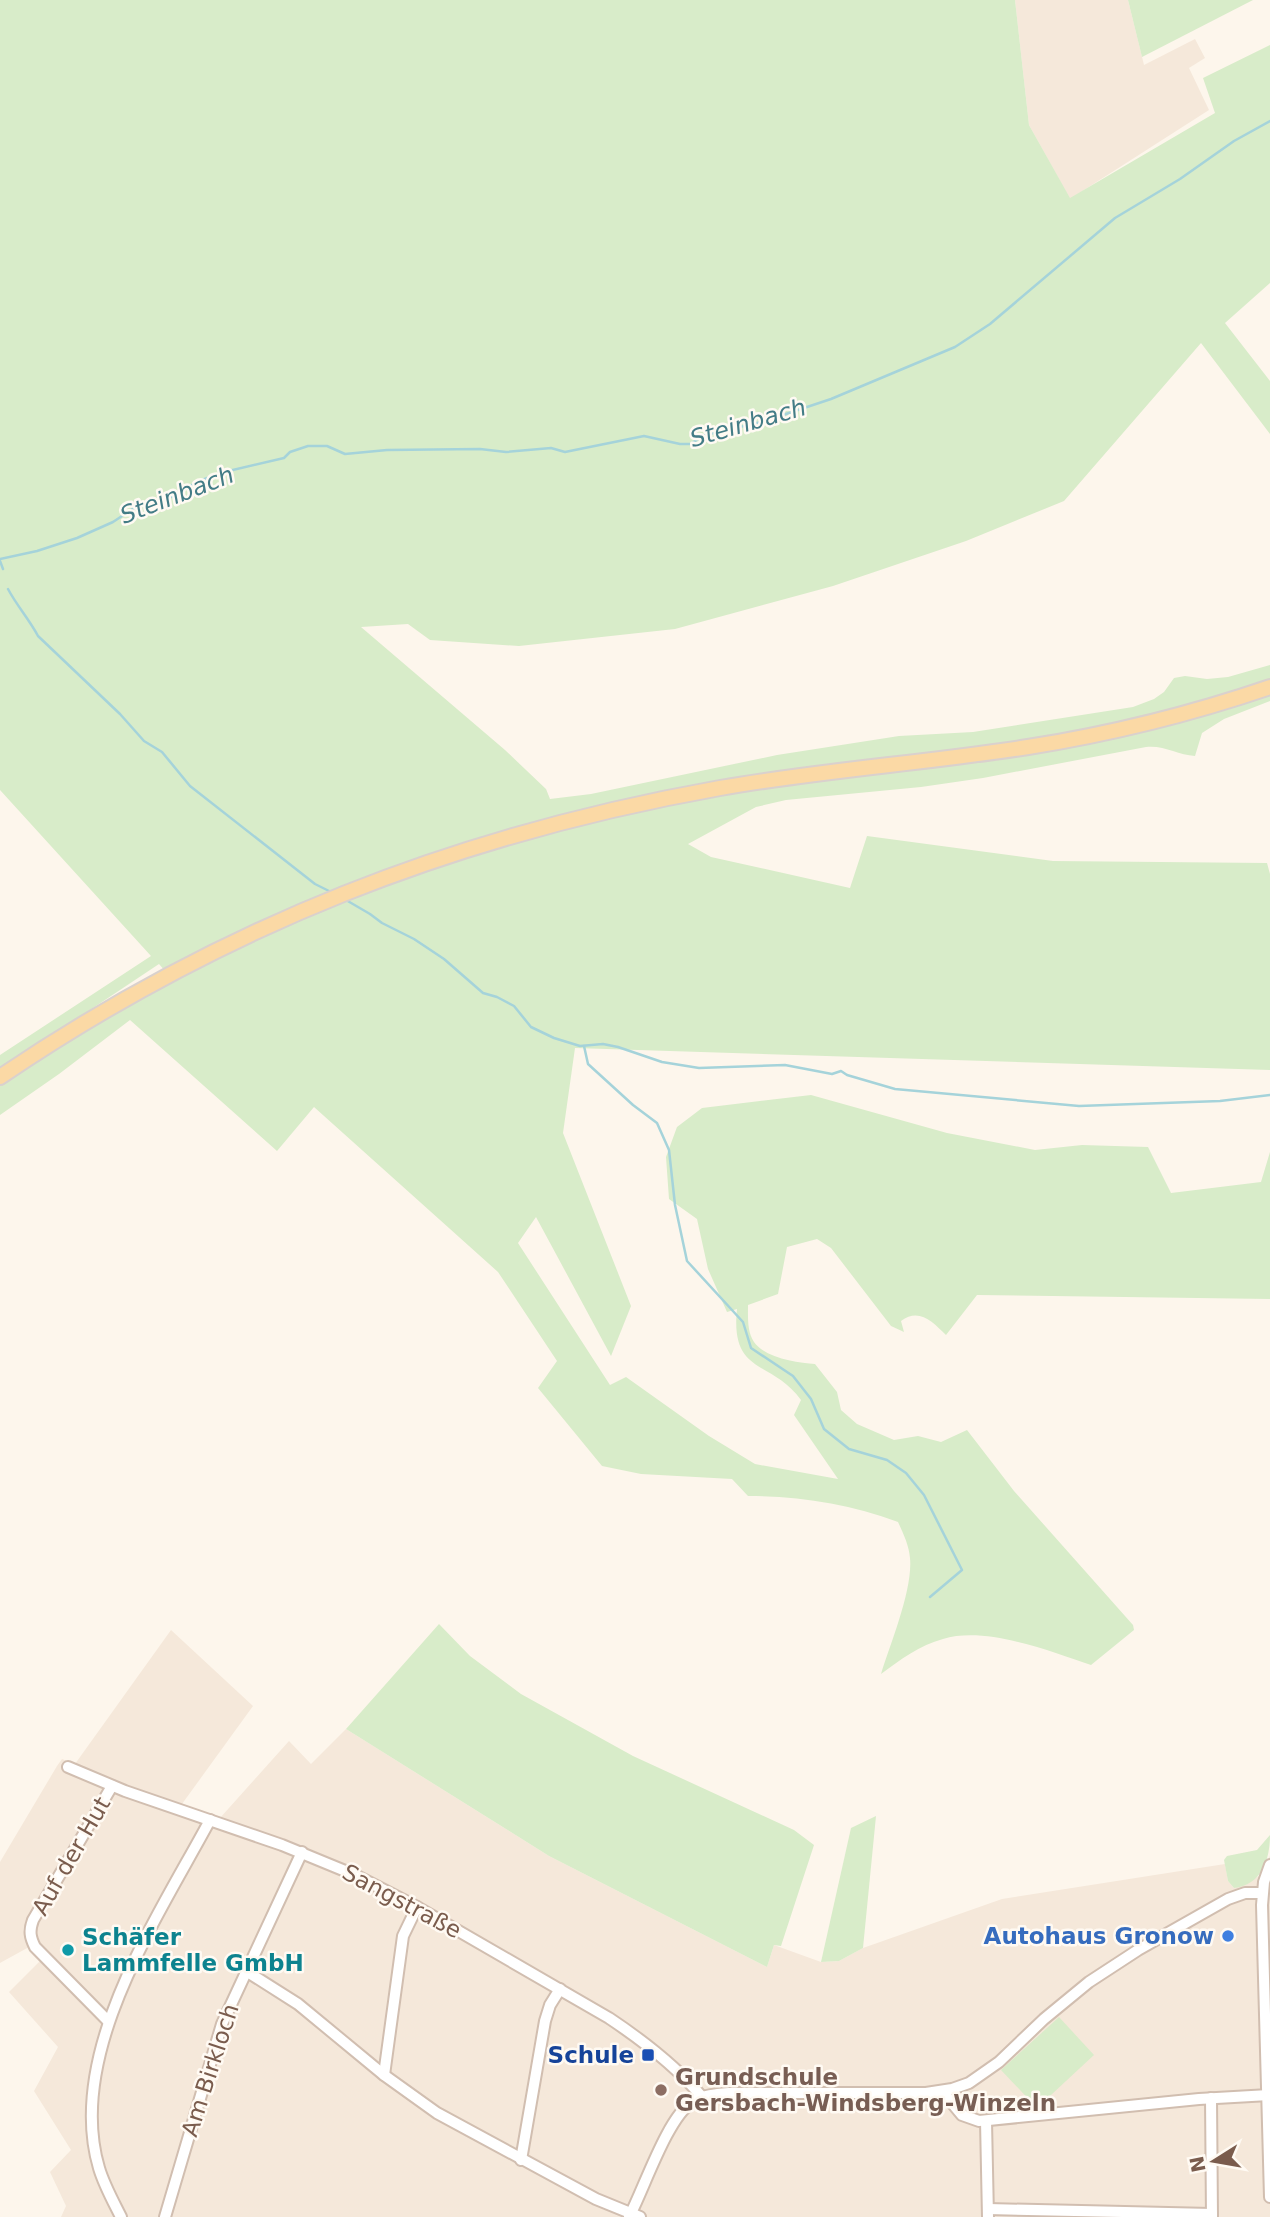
<svg xmlns="http://www.w3.org/2000/svg" width="1270" height="2217" font-family="'DejaVu Sans',sans-serif">
<rect width="100%" height="100%" fill="#fdf6ec"/>
<!-- residential -->
<g fill="#f5e8da">
<path d="M1015,0H1128L1144,65L1195,39L1205,58L1189,68L1209,110L1070,199L1029,125Z"/>
<path d="M171,1630L253,1706L182,1804L220,1818L289,1741L311,1764L346,1729L549,1856L767,1967L774,1945L821,1962L839,1961L863,1948L1002,1899L1225,1864L1228,1881L1234,1888L1259,1876L1270,1856V2217H61L66,2206L50,2172L71,2150L34,2091L58,2047L9,1992L41,1960L29,1947L0,1963V1862L57,1766L62,1759L75,1764Z"/>
</g>
<!-- green -->
<g fill="#d8ecc9">
<path d="M0,0H1015L1029,125L1070,198L1215,113L1203,78L1270,45V283L1225,323L1270,381V434L1201,343L1064,501L966,541L833,586L675,629L519,646L430,640L408,624L361,627L505,750L546,789L550,799L591,794L777,755L899,736L973,732L1133,707L1154,699L1164,692L1174,678L1185,676L1207,679L1228,677L1270,665V701L1224,719L1202,733L1195,756C1178,755 1164,745 1146,747L983,778L921,787L786,800L756,807L688,844L711,857L850,888L867,836L1053,861L1267,863L1270,874V1070L575,1048L563,1133L631,1306L611,1356L536,1217L518,1243L610,1385L626,1377L709,1436L755,1464L838,1479L794,1415L801,1400C772,1359 730,1376 737,1309L727,1312L708,1269L697,1219L669,1199L666,1157L677,1127L702,1108L811,1095L947,1133L1035,1150L1082,1145L1148,1147L1171,1193L1261,1182L1270,1152V1299L977,1295L946,1335C933,1322 919,1307 901,1321L904,1332L891,1326L831,1248L817,1239L787,1247L778,1294L748,1305C748,1317 747,1332 754,1342C765,1358 798,1363 815,1364L837,1392L841,1410L857,1424L894,1440L918,1436L941,1442L967,1430L1014,1491L1133,1625L1134,1630L1091,1665C1050,1651 986,1626 943,1639C920,1645 900,1660 881,1674C891,1642 913,1589 910,1558C909,1545 903,1533 898,1522C850,1504 799,1496 748,1496L732,1479L641,1474L602,1466L538,1388L557,1361L498,1272L314,1107L277,1151L130,1020L59,1074L0,1115V1086L111,1014L172,979L159,964L0,1070V1055L151,956L0,790Z"/>
<path d="M1128,0H1253L1142,57Z"/>
<path d="M439,1624L470,1656L521,1694L633,1756L794,1830L814,1845L781,1946L774,1945L767,1967L549,1856L346,1729Z"/>
<path d="M876,1816L863,1948L839,1961L821,1962L851,1828Z"/>
<path d="M1270,1835C1270,1859 1262,1885 1234,1888L1228,1881L1224,1860L1227,1856L1257,1850Z"/>
<path d="M1059,2017L1094,2055L1037,2108L1001,2070Z"/>
</g>
<g fill="none" stroke-linecap="round" stroke-linejoin="round">
<!-- stream -->
<g stroke="#a5d3da" stroke-width="2.5">
<path d="M0,559L37,551L77,538L113,522L137,506L166,500L197,482L220,473L284,458L290,452L308,446H327L345,454L387,450L480,449L506,452L551,448L565,452L644,436L680,444H691L702,436L765,421L831,399L955,347L990,324L1115,218L1180,179L1234,141L1270,121"/>
<path d="M0,561L3,569"/>
<path d="M8,589C17,606 29,619 38,636L120,714L144,741L162,752L190,786L315,884L331,892"/>
<path d="M346,900L370,914L382,923L414,939L444,959L483,993L497,997L514,1006L531,1027L554,1038L580,1046L603,1044L618,1047L662,1062L699,1068L785,1065L832,1074L841,1071L847,1075L895,1089L1079,1106L1220,1101L1270,1095"/>
<path d="M584,1046L588,1064L633,1105L657,1123L669,1150L675,1205L687,1261L743,1322L751,1348L793,1376L811,1399L824,1429L849,1449L887,1460L906,1473L924,1495L962,1570L930,1597"/>
</g>
<!-- minor casing -->
<g stroke="#d1beb0" stroke-width="14">
<g id="minor">
<path d="M68,1767L125,1791L282,1845L355,1875L417,1907L609,2018C642,2040 677,2067 702,2097"/>
<path d="M1270,1865L1264,1882L1262,1905L1270,2197"/>
<path d="M246,1971L298,2004L384,2075L437,2113L596,2199L640,2217"/>
<path d="M108,2021L35,1947C30,1937 29,1931 33,1920L112,1786"/>
<path d="M384,2075L403,1936L417,1907"/>
<path d="M942,2091L962,2115L979,2121L1199,2099L1269,2095"/>
<path d="M1211,2098L1212,2217"/>
<path d="M986,2121L988,2217"/>
<path d="M521,2160L545,2021L550,2005L560,1989"/>
<path d="M988,2209L1212,2214"/>
<path d="M121,2217C113,2201 104,2185 99,2168C65,2054 158,1917 210,1820"/>
<path d="M165,2217L222,2024L302,1852"/>
<path d="M629,2217C644,2189 667,2118 692,2102C703,2095 716,2094 729,2093H926L952,2089L969,2083L999,2062L1044,2019L1089,1982L1138,1950L1228,1899L1245,1893H1262"/>
</g>
</g>
<!-- major casing -->
<g stroke="#dad1cd" stroke-width="18">
<path id="major" d="M0,1077C223,926 456,835 720,788C822,770 926,763 1028,747C1110,734 1191,714 1270,687"/>
</g>
<!-- minor -->
<use href="#minor" stroke="#fff" stroke-width="10"/>
<!-- major -->
<use href="#major" stroke="#fbd9a5" stroke-width="14"/>
</g>
<!-- markers -->
<circle fill="#3f7fe0" stroke="#fffaf3" stroke-width="2.5" cx="1228" cy="1936" r="7"/>
<circle fill="#0f9aa8" stroke="#fffaf3" stroke-width="2.5" cx="68" cy="1950" r="7"/>
<rect fill="#1a4fb4" stroke="#fffaf3" stroke-width="2.5" x="641" y="2048" width="14" height="14" rx="3.5"/>
<circle fill="#8d6e63" stroke="#fffaf3" stroke-width="2.5" cx="661" cy="2090" r="7"/>
<g text-anchor="middle" stroke-width="5" stroke-linejoin="round" paint-order="stroke">
<!-- street labels -->
<g font-size="23" fill="#7a5c4d" stroke="#fffaf3">
<text transform="translate(71 1856) rotate(-60)" y="8">Auf der Hut</text>
<text transform="translate(402 1901) rotate(28)" y="8">Sangstraße</text>
<text transform="translate(210 2070) rotate(-72)" y="8">Am Birkloch</text>
</g>
<!-- shop labels -->
<g font-size="23" font-weight="bold" fill="#366cbe" stroke="#fffaf3" text-anchor="end">
<text x="1214" y="1944">Autohaus Gronow</text>
</g>
<!-- culture labels -->
<g font-size="23" font-weight="bold" fill="#0d838f" stroke="#fffaf3" text-anchor="start">
<text x="82" y="1945">Schäfer<tspan x="82" dy="26">Lammfelle GmbH</tspan></text>
</g>
<!-- transit labels -->
<g font-size="23" font-weight="bold" fill="#164399" stroke="#fffaf3" text-anchor="end">
<text x="634" y="2063">Schule</text>
</g>
<!-- education labels -->
<g font-size="23" font-weight="bold" fill="#785e54" stroke="#fffaf3" text-anchor="start">
<text x="675" y="2085">Grundschule<tspan x="675" dy="26">Gersbach-Windsberg-Winzeln</tspan></text>
</g>
<!-- water labels -->
<g font-size="24" font-style="italic" fill="#437c86" stroke="#fffaf3">
<text transform="translate(748 423) rotate(-16)" y="8">Steinbach</text>
<text transform="translate(177 495) rotate(-21)" y="8">Steinbach</text>
</g>
</g>
<!-- north arrow -->
<g transform="translate(1214 2161) rotate(259)" stroke="#fffaf3" stroke-width="5" paint-order="stroke">
<path d="M0-5L12 26L0 18L-12 26Z" fill="#7a5c4d"/>
<text y="-10" font-size="19" font-weight="bold" text-anchor="middle" fill="#7a5c4d">N</text>
</g>
</svg>
